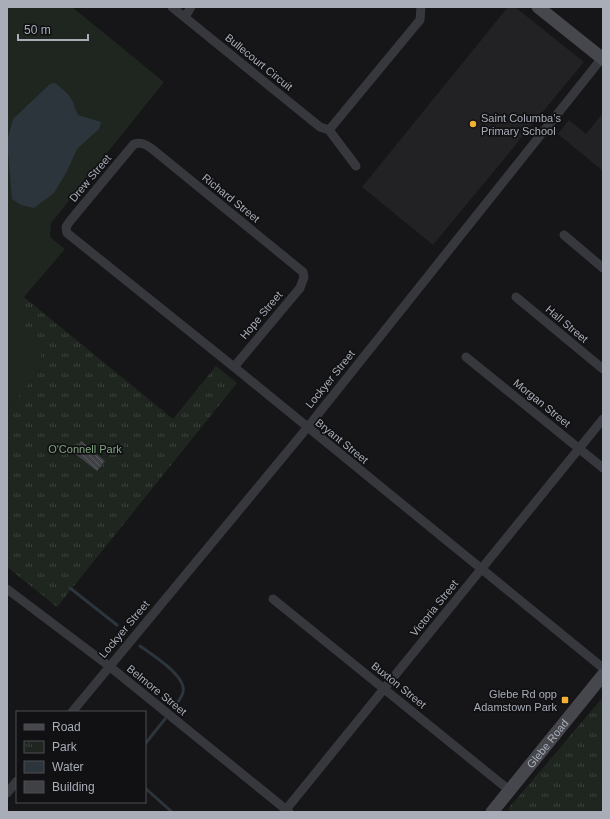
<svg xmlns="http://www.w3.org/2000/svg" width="610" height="819" font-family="Helvetica,sans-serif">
<defs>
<pattern id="park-tufts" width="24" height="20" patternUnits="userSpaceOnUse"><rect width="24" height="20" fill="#1e261f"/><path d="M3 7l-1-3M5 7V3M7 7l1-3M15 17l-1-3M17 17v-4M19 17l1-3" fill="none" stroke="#3c433d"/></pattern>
<pattern id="building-back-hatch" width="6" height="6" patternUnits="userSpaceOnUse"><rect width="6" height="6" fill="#404145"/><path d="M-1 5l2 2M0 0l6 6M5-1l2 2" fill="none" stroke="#595a5e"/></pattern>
</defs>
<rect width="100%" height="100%" fill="#161618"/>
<!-- built -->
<g fill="#222225">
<path d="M508,7H515L584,62L433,245L362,187Z"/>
<path d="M603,113V171L558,134L569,120L586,134Z"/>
</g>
<!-- green -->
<path fill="#1e261f" d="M7,7H72L164,82L51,223L50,237L65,249L24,297L41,349V368L7,411Z"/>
<!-- park -->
<g fill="url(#park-tufts)">
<path d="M24,297L173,419L216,366L237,383L57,607L7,567V411L41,368V349L21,338Z"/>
<path d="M603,697V812H511L508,809Z"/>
</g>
<!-- water -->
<path fill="#2c353c" d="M55,83C61,88 68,93 72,100C74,104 75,110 78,115L101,122L99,129L77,149L66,173L54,193L34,208L21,205L12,199L7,141L13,119L50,84Z"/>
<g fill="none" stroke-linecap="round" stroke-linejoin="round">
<!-- stream -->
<g stroke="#2c353c" stroke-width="3">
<path d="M70,588L117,625"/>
<path d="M140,646C151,654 187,676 183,692C182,697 178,702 175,706"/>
<path d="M145,744L165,719"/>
<path d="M145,788L172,812"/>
</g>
</g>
<!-- building -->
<path fill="url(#building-back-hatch)" d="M81,441L105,461L97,471L73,452Z"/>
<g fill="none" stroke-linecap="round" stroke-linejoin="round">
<!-- minor -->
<g stroke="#37383d" stroke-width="9">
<path d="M172,7L320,127L329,130L415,26L420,20L421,7"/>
<path d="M185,17L191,7"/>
<path d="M329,130L356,166"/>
<path d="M564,235L603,268"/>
<path d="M516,297L603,369"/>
<path d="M466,357L603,468"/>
<path d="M234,367L300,288L304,277L303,272L151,148C145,144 141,142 134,144L70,221L66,227L67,233L234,367L603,668"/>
<path d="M7,589L109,666L289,812"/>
<path d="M273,599L509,790"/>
<path d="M72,712L307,428L602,58"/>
<path d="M7,793L17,781"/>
<path d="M284,812L603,419"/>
</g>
<!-- secondary -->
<g stroke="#45474d" stroke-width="13">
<path d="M538,7L603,59"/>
<path id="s1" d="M492,812L603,675"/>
</g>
</g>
<!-- markers -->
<g fill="#f2b134" stroke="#111113" stroke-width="1.5">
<circle cx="473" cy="124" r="4"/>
<rect x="561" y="696" width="8" height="8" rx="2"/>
</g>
<g text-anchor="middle" stroke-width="3.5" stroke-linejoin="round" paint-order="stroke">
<!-- street labels -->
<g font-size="11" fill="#a8adb8" stroke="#111113">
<text transform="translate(259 62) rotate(39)" y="4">Bullecourt Circuit</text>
<text transform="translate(90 178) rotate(-50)" y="4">Drew Street</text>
<text transform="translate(231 198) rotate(39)" y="4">Richard Street</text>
<text transform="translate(261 315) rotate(-50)" y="4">Hope Street</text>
<text transform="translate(567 324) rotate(40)" y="4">Hall Street</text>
<text transform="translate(330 379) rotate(-51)" y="4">Lockyer Street</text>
<text transform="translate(542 403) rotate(39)" y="4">Morgan Street</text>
<text transform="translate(342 441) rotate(39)" y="4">Bryant Street</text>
<text transform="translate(434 608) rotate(-51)" y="4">Victoria Street</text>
<text transform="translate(124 629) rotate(-50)" y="4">Lockyer Street</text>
<text transform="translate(399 685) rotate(39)" y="4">Buxton Street</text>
<text transform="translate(157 690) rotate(39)" y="4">Belmore Street</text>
<text dy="4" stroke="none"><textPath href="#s1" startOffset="88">Glebe Road</textPath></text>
</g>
<!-- poi labels -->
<g font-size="11" fill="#a8adb8" stroke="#111113" text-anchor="start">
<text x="481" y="122">Saint Columba’s<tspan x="481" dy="13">Primary School</tspan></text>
<text x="557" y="698" text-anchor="end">Glebe Rd opp<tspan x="557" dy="13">Adamstown Park</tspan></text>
</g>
<!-- park labels -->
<g font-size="11" fill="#7fa381" stroke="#111113">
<text x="85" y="453">O'Connell Park</text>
</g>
</g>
<!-- border -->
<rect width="610" height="819" fill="none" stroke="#a8adb8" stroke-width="16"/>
<!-- legend -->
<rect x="16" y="711" width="130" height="92" fill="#111113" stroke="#4d4f55"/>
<rect x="24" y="724" width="20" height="6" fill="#45474d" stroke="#4d4f55"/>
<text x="52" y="731" font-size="12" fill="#a8adb8">Road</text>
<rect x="24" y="741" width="20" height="12" fill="url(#park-tufts)" stroke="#4d4f55"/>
<text x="52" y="751" font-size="12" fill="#a8adb8">Park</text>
<rect x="24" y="761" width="20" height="12" fill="#2c353c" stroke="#4d4f55"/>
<text x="52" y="771" font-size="12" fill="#a8adb8">Water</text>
<rect x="24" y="781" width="20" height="12" fill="#404145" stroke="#4d4f55"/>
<text x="52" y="791" font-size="12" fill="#a8adb8">Building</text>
<!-- scale -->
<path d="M18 34v6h70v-6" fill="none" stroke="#a8adb8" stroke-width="2"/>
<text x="24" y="34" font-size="12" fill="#a8adb8" stroke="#111113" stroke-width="3" paint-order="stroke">50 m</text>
</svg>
